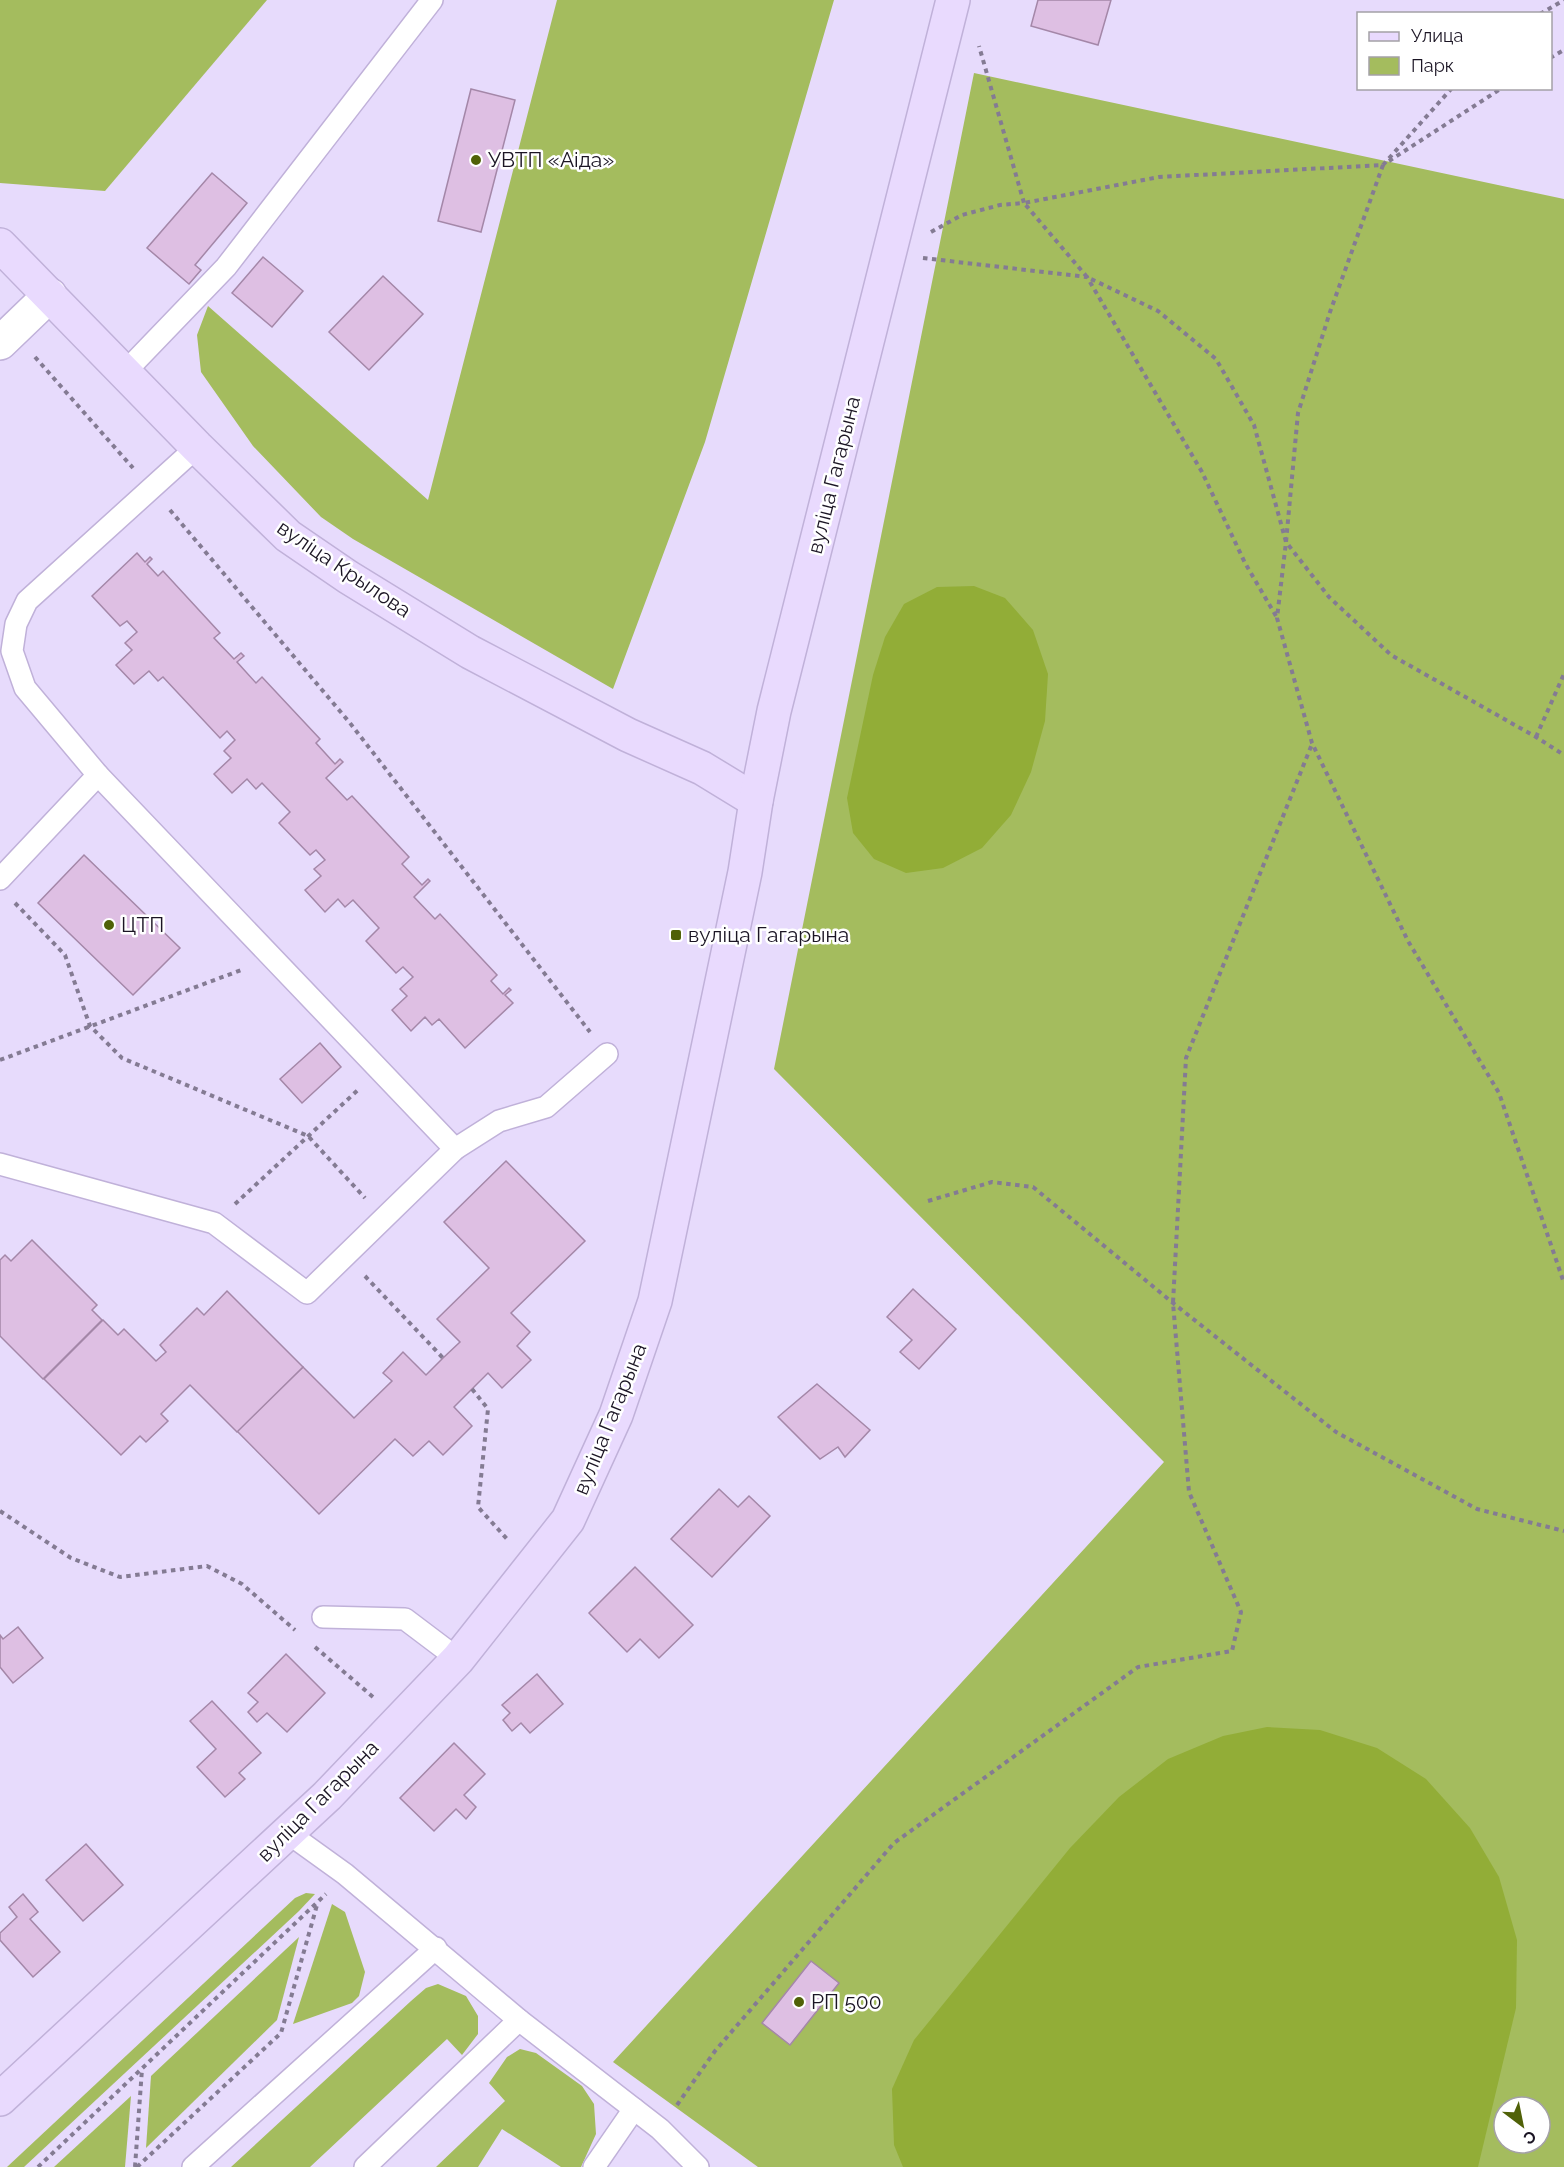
<svg xmlns="http://www.w3.org/2000/svg" width="1564" height="2167" font-family="Raleway,sans-serif">
<rect width="100%" height="100%" fill="#e7dbfc"/>
<!-- green -->
<g fill="#a4bc5e" fill-rule="evenodd">
<path d="M0,0H267L105,191L0,183Z"/>
<path d="M557,0H834L705,442L613,689L353,539L321,517L253,446L201,372L197,335L208,306L428,500Z"/>
<path d="M974,73L1564,199V2167H758L613,2062L1164,1462L774,1069ZM1504,2107H1540V2143H1504Z"/>
<path d="M306,1893L315,1894L299,1911L24,2167H7L295,1898Z"/>
<path d="M332,1904L345,1912L365,1972L359,1996L352,2003L293,2024Z"/>
<path d="M299,1937L277,2020L146,2148L151,2076Z"/>
<path d="M438,1984L466,1996L478,2016V2034L462,2055L447,2039L310,2167H231L411,2001L426,1988Z"/>
<path d="M520,2049L536,2053L582,2086L594,2104L596,2134L581,2167H561L502,2129L478,2167H436L505,2101L489,2083L507,2057Z"/>
<path d="M131,2096L125,2167H54Z"/>
</g>
<!-- forest -->
<g fill="#92ad37">
<path d="M974,586L1005,598L1033,630L1048,674L1045,721L1031,772L1011,815L982,848L943,868L906,873L874,859L853,833L847,798L873,675L885,637L904,604L937,587Z"/>
<path d="M1267,1727L1320,1730L1377,1748L1426,1779L1470,1828L1499,1877L1517,1940L1516,2008L1478,2167H903L894,2145L892,2089L914,2040L1070,1848L1119,1797L1168,1759L1223,1736Z"/>
</g>
<!-- building -->
<g fill="#debfe3" stroke="#a487a8" stroke-width="1.5">
<path d="M1038,0H1111L1098,45L1031,26Z"/>
<path d="M471,89L515,100L481,232L438,221Z"/>
<path d="M212,173L247,203L195,265L201,270L189,284L147,248Z"/>
<path d="M263,257L303,291L272,327L232,293Z"/>
<path d="M383,276L423,314L369,370L329,332Z"/>
<path d="M137,553L145,562L150,557L152,559L147,564L158,576L163,571L220,633L214,638L234,659L241,653L244,656L237,662L256,683L262,677L320,739L316,743L335,764L340,759L343,762L326,778L347,800L352,796L409,857L402,864L422,885L428,879L430,881L414,897L435,919L440,914L497,975L491,981L503,994L509,988L511,990L505,995L513,1003L465,1048L439,1019L432,1025L425,1017L411,1031L392,1010L407,996L400,989L413,977L403,967L396,973L366,941L379,928L353,900L345,907L338,899L325,912L305,890L321,876L314,869L325,860L316,850L310,855L279,823L290,812L262,783L256,789L247,779L232,793L214,774L231,758L224,751L235,740L227,731L220,738L163,677L158,681L149,671L134,684L116,665L132,650L125,643L137,632L127,621L120,626L92,596Z"/>
<path d="M84,855L180,948L133,995L38,903Z"/>
<path d="M320,1043L341,1067L302,1103L280,1079Z"/>
<path d="M506,1161L585,1241L511,1313L530,1332L517,1346L531,1360L502,1388L488,1373L454,1407L472,1426L443,1455L429,1441L413,1456L395,1439L319,1514L237,1431L303,1367L354,1418L392,1381L383,1373L403,1352L426,1375L443,1358L460,1342L437,1319L489,1268L444,1222Z"/>
<path d="M32,1240L97,1305L92,1310L102,1320L43,1379L0,1336V1260L5,1255L11,1261Z"/>
<path d="M913,1289L956,1329L919,1369L900,1352L912,1340L887,1317Z"/>
<path d="M227,1291L303,1367L237,1432L190,1385L161,1414L168,1421L146,1442L140,1436L121,1455L44,1379L103,1320L118,1335L124,1329L156,1361L166,1352L160,1345L197,1308L204,1315Z"/>
<path d="M817,1384L870,1430L845,1457L838,1447L820,1459L778,1417Z"/>
<path d="M719,1489L738,1507L749,1496L770,1516L712,1577L671,1539Z"/>
<path d="M635,1567L693,1625L659,1658L640,1639L627,1652L589,1613Z"/>
<path d="M18,1627L43,1658L13,1683L0,1667V1635L3,1639Z"/>
<path d="M286,1654L325,1693L287,1732L267,1713L257,1722L248,1712L258,1702L248,1693Z"/>
<path d="M537,1674L563,1704L530,1733L521,1723L512,1731L503,1720L510,1713L502,1705Z"/>
<path d="M212,1701L261,1753L239,1773L245,1779L225,1797L197,1767L216,1749L190,1721Z"/>
<path d="M454,1743L485,1774L464,1795L476,1807L466,1819L456,1809L434,1831L400,1798Z"/>
<path d="M86,1844L123,1885L83,1921L46,1880Z"/>
<path d="M23,1894L38,1912L30,1919L60,1952L33,1977L0,1940V1933L17,1917L9,1907Z"/>
<path d="M811,1961L839,1983L790,2045L762,2023Z"/>
</g>
<g fill="none" stroke-linecap="round" stroke-linejoin="round">
<!-- service casing -->
<g stroke="#c0b1d9" stroke-width="24">
<g id="service">
<path d="M125,372L226,267L432,0"/>
<path d="M197,447L27,601L16,624L12,651L25,688L98,775L455,1149"/>
<path d="M0,879L98,775"/>
<path d="M0,1164L214,1223L307,1293L455,1149L499,1121L546,1107L607,1054"/>
<path d="M323,1617L405,1619L458,1659"/>
<path d="M288,1833L345,1874L519,2020L660,2129L698,2167"/>
<path d="M193,2167L436,1948"/>
<path d="M365,2167L519,2020"/>
<path d="M594,2167L634,2109"/>
</g>
</g>
<!-- minor casing -->
<g stroke="#c0b1d9" stroke-width="36">
<path id="minor" d="M0,343L50,295"/>
</g>
<!-- secondary casing -->
<g stroke="#c0b1d9" stroke-width="36">
<g id="secondary">
<path d="M0,245L197,447L288,536L348,577L470,652L628,735L702,768L756,801"/>
<path d="M0,2099L327,1796L458,1659L568,1520L616,1415L655,1301L745,872L756,801L774,711L953,0"/>
</g>
</g>
<!-- path -->
<g stroke="#847b93" stroke-width="4" stroke-dasharray="4.5 4.5" stroke-linecap="butt">
<path d="M1540,14L1564,0"/>
<path d="M1550,58L1564,50"/>
<path d="M1452,88L1383,165L1159,177L1024,203L1087,277L1158,311L1216,359L1254,425L1286,542L1277,618L1312,743L1408,941L1499,1093L1564,1283"/>
<path d="M1389,161L1502,88"/>
<path d="M1383,165L1330,312L1298,413L1286,542L1329,597L1391,655L1536,737L1564,755"/>
<path d="M931,232L962,215L1000,205L1024,203L979,46"/>
<path d="M923,258L1087,277L1202,472L1245,563L1276,616"/>
<path d="M35,357L133,468"/>
<path d="M170,510L350,723L590,1032"/>
<path d="M1536,737L1564,674"/>
<path d="M15,903L65,955L90,1026L122,1058L308,1136L365,1198"/>
<path d="M0,1060L244,969"/>
<path d="M928,1201L992,1182L1033,1187L1173,1303L1336,1432L1477,1509L1564,1531"/>
<path d="M235,1204L359,1089"/>
<path d="M365,1276L443,1358"/>
<path d="M472,1389L488,1409L478,1507L507,1539"/>
<path d="M0,1511L71,1558L120,1577L207,1566L242,1584L295,1630"/>
<path d="M315,1647L373,1697"/>
<path d="M677,2105L715,2051L894,1843L1138,1667L1232,1651L1241,1612L1189,1492L1173,1303L1186,1058L1312,744"/>
<path d="M38,2167L326,1894"/>
<path d="M135,2167L142,2069"/>
<path d="M137,2167L281,2033L317,1905"/>
</g>
<!-- service -->
<use href="#service" stroke="#fff" stroke-width="21"/>
<!-- minor -->
<use href="#minor" stroke="#fff" stroke-width="33"/>
<!-- secondary -->
<use href="#secondary" stroke="#e9dafe" stroke-width="33"/>
</g>
<!-- markers -->
<g fill="#506108" stroke="#fff" stroke-width="2">
<circle cx="476" cy="160" r="6"/>
<circle cx="109" cy="925" r="6"/>
<rect x="670" y="929" width="12" height="12" rx="3"/>
<circle cx="799" cy="2002" r="6"/>
</g>
<g text-anchor="middle" stroke-width="5" stroke-linejoin="round" paint-order="stroke">
<!-- poi labels -->
<g font-size="21" fill="#1b1524" stroke="#fff" text-anchor="start">
<text x="488" y="167">УВТП «Аіда»</text>
<text x="121" y="932">ЦТП</text>
<text x="688" y="942">вуліца Гагарына</text>
<text x="811" y="2009">РП 500</text>
</g>
<!-- street labels -->
<g font-size="21" fill="#1b1524" stroke="#fff">
<text transform="translate(834 475) rotate(-76)" y="7">вуліца Гагарына</text>
<text transform="translate(344 569) rotate(34)" y="7">вуліца Крылова</text>
<text transform="translate(610 1419) rotate(-68)" y="7">вуліца Гагарына</text>
<text transform="translate(318 1801) rotate(-45)" y="7">вуліца Гагарына</text>
</g>
</g>
<!-- legend -->
<rect x="1357" y="12" width="195" height="78" fill="#ffffff" stroke="#a4a1a7" stroke-width="1.5"/>
<rect x="1369" y="32" width="30" height="9" fill="#e9dafe" stroke="#a4a1a7" stroke-width="1.5"/>
<text x="1411" y="42" font-size="18" fill="#1b1524">Улица</text>
<rect x="1369" y="57" width="30" height="18" fill="#a4bc5e" stroke="#a4a1a7" stroke-width="1.5"/>
<text x="1411" y="72" font-size="18" fill="#1b1524">Парк</text>
<!-- north arrow -->
<g transform="translate(1522 2125) rotate(148)"><circle r="28" fill="#ffffff" stroke="#a4a1a7" stroke-width="1.5"/>
<path d="M0-4.5L10 22L0 15L-10 22Z" fill="#506108"/>
<text y="-9" font-size="16" font-weight="bold" text-anchor="middle" fill="#1b1524">С</text>
</g>
</svg>
